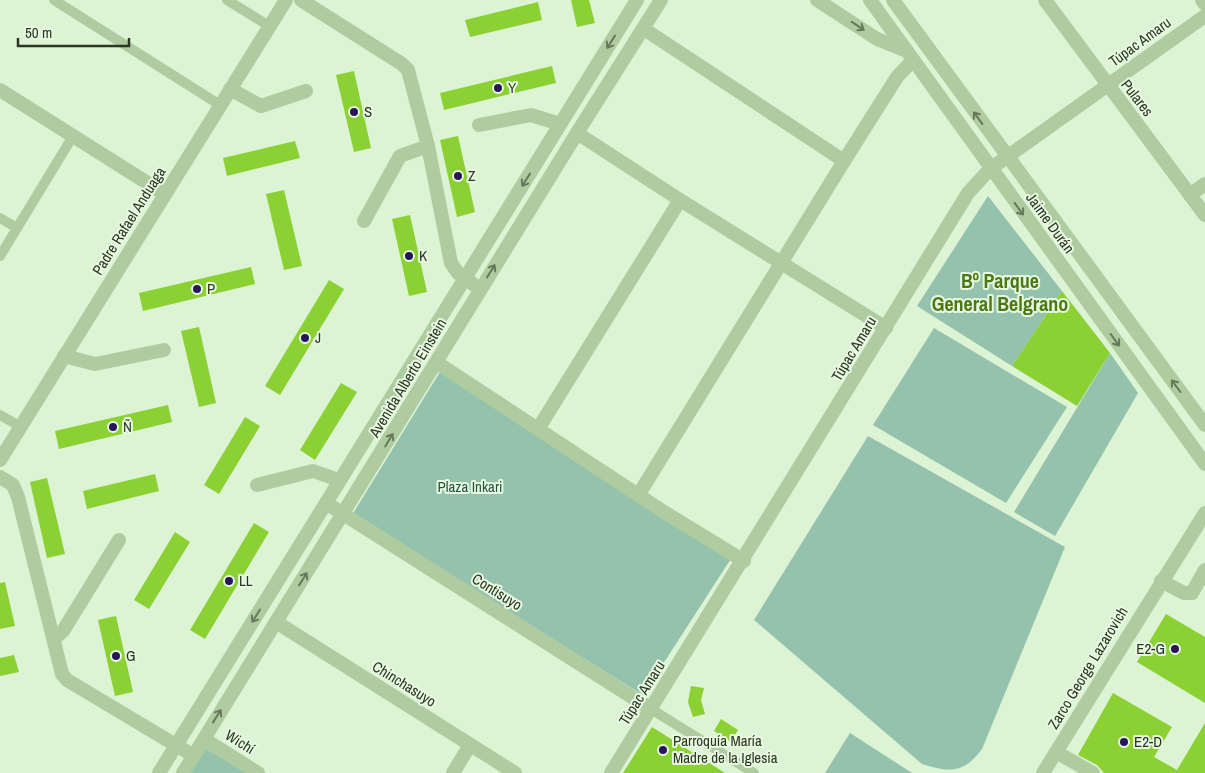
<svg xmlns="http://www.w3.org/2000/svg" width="1205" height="773" font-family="'Archivo Narrow',sans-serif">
<rect width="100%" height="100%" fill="#dcf3d4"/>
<!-- green -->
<g fill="#94c2ad">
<path d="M988,196L1062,291L1012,366L917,306Z"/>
<path d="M934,328L1067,407L1006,503L873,425Z"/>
<path d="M1110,353L1138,393L1055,536L1014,512Z"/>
<path d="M443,367L734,554L643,695L352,515Z"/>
<path d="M868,436L1065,547L982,749C964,773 951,773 922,764L754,620Z"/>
<path d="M850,733L912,773H825Z"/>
<path d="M203,747L248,773H190Z"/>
</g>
<!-- building -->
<g fill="#8bd134">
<path d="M571,0H589L595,23L577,27Z"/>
<path d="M538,2L542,20L470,37L465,20Z"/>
<path d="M552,66L556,83L444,110L440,93Z"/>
<path d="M354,71L371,148L354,152L336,75Z"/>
<path d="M458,136L475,212L457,217L440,140Z"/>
<path d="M295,141L300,158L227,176L223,158Z"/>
<path d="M284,190L302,266L284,270L266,194Z"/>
<path d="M410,215L427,292L409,296L392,219Z"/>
<path d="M251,267L255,284L143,311L139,293Z"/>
<path d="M329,280L344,289L280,395L265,386Z"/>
<path d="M1062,291L1110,353L1077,406L1012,366Z"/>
<path d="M199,327L216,403L199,407L181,331Z"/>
<path d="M341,383L357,392L315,460L300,450Z"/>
<path d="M168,405L172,422L59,449L55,431Z"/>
<path d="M245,417L260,426L219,494L204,485Z"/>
<path d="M155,474L159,491L87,509L83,491Z"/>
<path d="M47,478L65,554L47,558L30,482Z"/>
<path d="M254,523L269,532L205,639L190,630Z"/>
<path d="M175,532L190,542L149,609L134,600Z"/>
<path d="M5,582L15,626L0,629V583Z"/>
<path d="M1166,614L1205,637V703L1137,662Z"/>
<path d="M116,616L133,692L115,696L98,620Z"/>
<path d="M14,655L19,672L0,676V658Z"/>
<path d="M691,686L704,688L701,700L705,714L693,717L688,702Z"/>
<path d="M1113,693L1172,727L1154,757L1177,770L1205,723V773H1104L1097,765L1078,755Z"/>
<path d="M721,719L738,730L731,742L714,731Z"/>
<path d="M652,727L725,773H623Z"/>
</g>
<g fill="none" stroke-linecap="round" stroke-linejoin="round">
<!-- pedestrian -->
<g stroke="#afcba0" stroke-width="10">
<path d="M54,0L220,105"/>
<path d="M227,0L269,26"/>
<path d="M0,218L17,228"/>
<path d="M0,256L73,136"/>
<path d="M0,415L21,427"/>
<path d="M651,709L754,773"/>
</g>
<!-- minor -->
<g stroke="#afcba0" stroke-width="14">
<path d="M301,0L402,64L408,70L428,146L451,263L458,273L473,284"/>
<path d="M817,0L877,39L907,51"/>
<path d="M1045,0L1205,215"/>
<path d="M1202,0L1205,4"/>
<path d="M644,29L844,161"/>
<path d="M230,89L261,106L306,91"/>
<path d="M0,90L165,194"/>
<path d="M479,125L531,115L560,124"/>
<path d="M577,133L680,200L886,328"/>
<path d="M1190,195L1205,184"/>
<path d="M364,221L400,156L428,146"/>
<path d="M64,356L95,364L164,350"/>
<path d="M436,362L664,512L744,561"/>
<path d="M538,429L680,200"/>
<path d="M0,477L13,485L18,497L62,674L67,680L194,756"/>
<path d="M257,485L313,471L339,480"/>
<path d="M639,494L844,161L897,77L913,60"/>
<path d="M326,503L651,709"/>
<path d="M1161,581L1184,593H1192L1205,570"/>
<path d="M276,622L515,773"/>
<path d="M55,638L63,631L119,540"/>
<path d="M204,739L258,773"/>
<path d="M1056,752L1093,773"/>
<path d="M159,773L637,0"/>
<path d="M183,773L577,133L661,0"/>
<path d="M453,773L470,745"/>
<path d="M611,773L968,193L990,169"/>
</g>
<!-- tertiary -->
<g stroke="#afcba0" stroke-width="14">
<path d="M870,0L1205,464"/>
<path d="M893,0L1205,425"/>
<path d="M990,169L1205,16"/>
<path d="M0,460L286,0"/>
<path d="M1043,773L1205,513"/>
</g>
</g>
<!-- one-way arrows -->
<defs><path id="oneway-shaft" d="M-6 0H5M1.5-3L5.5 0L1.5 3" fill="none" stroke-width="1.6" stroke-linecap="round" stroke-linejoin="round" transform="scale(1.25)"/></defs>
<g stroke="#67785c">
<use href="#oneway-shaft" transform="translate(858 26) rotate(33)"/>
<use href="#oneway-shaft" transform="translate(611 42) rotate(122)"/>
<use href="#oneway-shaft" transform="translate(978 118) rotate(-126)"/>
<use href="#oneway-shaft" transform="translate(526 180) rotate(122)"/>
<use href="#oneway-shaft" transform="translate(1019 209) rotate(54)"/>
<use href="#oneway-shaft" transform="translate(491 271) rotate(-58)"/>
<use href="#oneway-shaft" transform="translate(1115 340) rotate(54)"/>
<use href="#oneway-shaft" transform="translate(1176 386) rotate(-127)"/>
<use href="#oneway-shaft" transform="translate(389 440) rotate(-59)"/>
<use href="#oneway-shaft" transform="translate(303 579) rotate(-58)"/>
<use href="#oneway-shaft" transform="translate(256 616) rotate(122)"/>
<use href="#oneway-shaft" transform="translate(217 716) rotate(-58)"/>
</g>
<!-- markers -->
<g fill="#281659" stroke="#e7fae1" stroke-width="2">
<circle cx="498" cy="88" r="5"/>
<circle cx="354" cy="112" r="5"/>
<circle cx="458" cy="176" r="5"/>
<circle cx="409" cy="256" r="5"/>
<circle cx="197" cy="289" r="5"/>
<circle cx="305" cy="338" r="5"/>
<circle cx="113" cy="427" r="5"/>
<circle cx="229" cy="581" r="5"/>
<circle cx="1175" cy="649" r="5"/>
<circle cx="116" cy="656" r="5"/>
<circle cx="1124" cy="742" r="5"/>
<circle cx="663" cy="750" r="5"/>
</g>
<g text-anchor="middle" stroke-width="4" stroke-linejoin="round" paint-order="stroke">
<!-- street labels -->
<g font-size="15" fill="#2c3424" stroke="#e7fae1">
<text transform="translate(1140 42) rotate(-36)" y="5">Túpac Amaru</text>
<text transform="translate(1137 98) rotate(52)" y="5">Pulares</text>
<text transform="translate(129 221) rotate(-58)" y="5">Padre Rafael Anduaga</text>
<text transform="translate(1050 223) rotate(54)" y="5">Jaime Durán</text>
<text transform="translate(854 349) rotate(-59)" y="5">Túpac Amaru</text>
<text transform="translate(408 378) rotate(-59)" y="5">Avenida Alberto Einstein</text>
<text transform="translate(497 592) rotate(32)" y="5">Contisuyo</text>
<text transform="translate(1088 668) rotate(-59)" y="5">Zarco George Lazarovich</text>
<text transform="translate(404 684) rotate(32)" y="5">Chinchasuyo</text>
<text transform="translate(642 693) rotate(-58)" y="5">Túpac Amaru</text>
<text transform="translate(240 742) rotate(32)" y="5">Wichí</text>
</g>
<!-- poi labels -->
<g font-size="15" fill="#2c3424" stroke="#e7fae1" text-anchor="start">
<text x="508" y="93">Y</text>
<text x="364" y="117">S</text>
<text x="468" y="181">Z</text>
<text x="419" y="261">K</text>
<text x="207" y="294">P</text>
<text x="315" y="343">J</text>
<text x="123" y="432">Ñ</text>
<text x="239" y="586">LL</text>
<text x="1165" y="654" text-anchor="end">E2-G</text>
<text x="126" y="661">G</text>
<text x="673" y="746">Parroquía María<tspan x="673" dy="17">Madre de la Iglesia</tspan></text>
<text x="1134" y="747">E2-D</text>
</g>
<!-- park labels -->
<g font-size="15" fill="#265440" stroke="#e7fae1">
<text x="470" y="492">Plaza Inkari</text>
</g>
<!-- district labels -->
<g font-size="20" font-weight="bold" fill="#4c7815" stroke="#e7fae1">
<text x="1000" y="288">Bº Parque<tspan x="1000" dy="23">General Belgrano</tspan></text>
</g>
</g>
<!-- scale -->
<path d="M18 38v8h111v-8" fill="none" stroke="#2c3424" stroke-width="2.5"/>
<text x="25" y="38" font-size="15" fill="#2c3424" stroke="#e7fae1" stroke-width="4" paint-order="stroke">50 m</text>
</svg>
